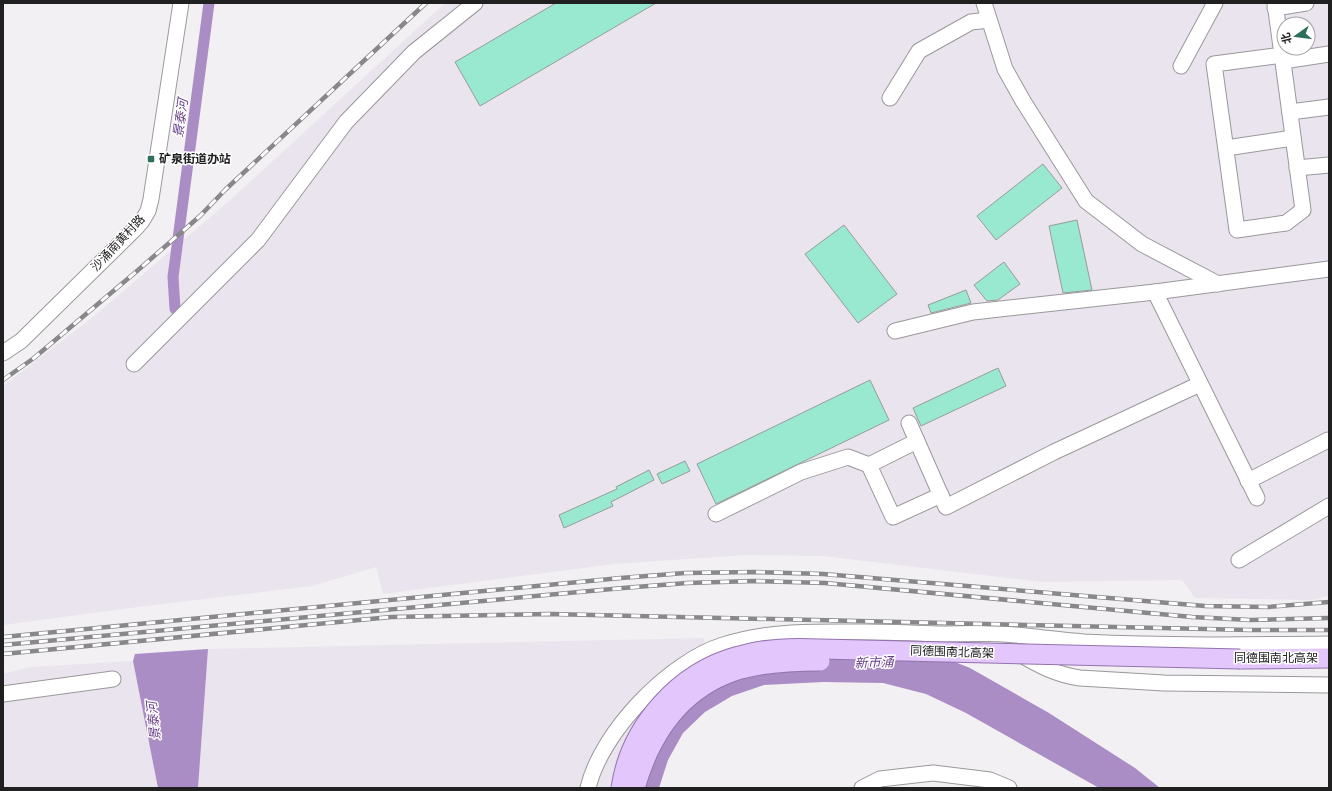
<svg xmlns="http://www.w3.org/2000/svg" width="1332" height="791" font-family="Lora,'Noto Sans SC',serif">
<rect width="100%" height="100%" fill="#f2f0f3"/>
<!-- built -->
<g fill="#e9e4ee" fill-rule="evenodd">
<path d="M445,3H1329V596L1311,600L1195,598L1182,580L1042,582L823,556L746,555L614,564L383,594L376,567L312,586L138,607L3,625V386L93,317L228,202ZM1284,24H1308V48H1284Z"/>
<path d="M704,638L708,662L614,788H198L208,649Z"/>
<path d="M133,661L158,788H3V674L30,667Z"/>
</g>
<!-- water -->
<g fill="#aa8dc5">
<path d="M917,647L970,668L1049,713L1135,768L1160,788H1099L966,713L926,694L883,683L823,682L764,685L732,696L705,712L683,733L668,760L659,788H614L708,662Z"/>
<path d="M208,649L198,788H158L133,661L135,654Z"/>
</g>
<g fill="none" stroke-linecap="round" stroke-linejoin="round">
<!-- canal -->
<path stroke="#aa8dc5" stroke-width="11" d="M175,309L173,277L209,3"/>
</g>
<!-- building -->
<g fill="#99e9d0" stroke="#989b9a">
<path d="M556,3H656L480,106L455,62Z"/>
<path d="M1043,164L1062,188L996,240L977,216Z"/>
<path d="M1077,220L1092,290L1063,293L1049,226Z"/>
<path d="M844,225L897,294L858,323L805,254Z"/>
<path d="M1004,262L1020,284L998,300L987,301L974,285Z"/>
<path d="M966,290L971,303L931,313L928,305Z"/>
<path d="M998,368L1006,386L921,426L913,408Z"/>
<path d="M870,380L889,420L716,504L697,464Z"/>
<path d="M685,461L690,471L662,484L657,474Z"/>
<path d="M649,470L654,480L611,502L613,506L564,528L559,515L617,489L616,487Z"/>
</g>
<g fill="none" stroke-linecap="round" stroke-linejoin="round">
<!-- minor casing -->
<g stroke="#9a989b" stroke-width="17">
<g id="minor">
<path d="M984,3L1005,69L1023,101L1086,201L1142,244L1218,284"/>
<path d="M1275,3C1284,72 1294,141 1303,210L1286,223L1237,230L1214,64L1282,55"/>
<path d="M1275,8L1306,3"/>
<path d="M1283,61L1329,54"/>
<path d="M1181,66L1215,3"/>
<path d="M890,98L919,51L971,22L989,20"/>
<path d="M1290,112L1329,107"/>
<path d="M1226,148L1293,138"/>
<path d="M1297,168L1329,165"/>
<path d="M1155,292L1257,498"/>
<path d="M895,331L973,312L1155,292L1329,269"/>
<path d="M3,353L21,341L135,229L142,221L148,211L151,199L181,3"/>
<path d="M134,364L258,240L346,122L414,52L475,3"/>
<path d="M909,423L946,507L1054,452L1200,384"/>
<path d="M917,441L869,465L893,517L941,495"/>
<path d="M1248,481L1328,440"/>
<path d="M716,514L801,472L848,457L869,465"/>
<path d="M1239,560L1329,506"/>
<path d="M1018,653C1038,665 1057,675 1080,678L1164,683L1329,685"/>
<path d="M3,694L113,679"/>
<path d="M588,788C601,732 669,662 723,645C770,630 817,632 865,632C889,632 914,633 938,634C960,634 981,633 1003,634C1030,636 1057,640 1084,642C1166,646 1248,645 1329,644"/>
<path d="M862,788L880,779L933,773L990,780L1009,788"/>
</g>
</g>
<!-- major casing -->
<g stroke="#9273ae" stroke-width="21">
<path id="major" d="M1240,659L1329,658"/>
</g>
<!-- minor -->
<use href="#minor" stroke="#fff" stroke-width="15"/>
<!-- major -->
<use href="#major" stroke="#e3c6fc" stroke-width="19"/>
<!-- rail casing -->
<g stroke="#888789" stroke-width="4.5">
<g id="rail">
<path d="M3,380L34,358L137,271L200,216L225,190L426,3"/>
<path d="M3,637L621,578L685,573L754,572L823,574L1205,606L1268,607L1329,602"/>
<path d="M3,645L623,588L687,583L754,581L825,583L1192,617L1250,620L1329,618"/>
<path d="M3,654L391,617L550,614L1250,630H1329"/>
</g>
</g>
<!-- rail -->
<use href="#rail" stroke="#fffeff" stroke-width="3" stroke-dasharray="9" stroke-linecap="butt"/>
<!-- major-bridge casing -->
<g stroke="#9273ae" stroke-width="21" stroke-linecap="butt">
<g id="major-bridge">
<path d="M621,788C630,726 679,672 739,656C766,648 793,648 821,649L1240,659"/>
<path d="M635,788C651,732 683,686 741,669C767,662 794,661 820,661"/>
</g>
</g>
<!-- major-bridge -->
<use href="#major-bridge" stroke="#e3c6fc" stroke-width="19"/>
</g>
<!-- markers -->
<rect fill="#2e6e5d" stroke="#fffeff" stroke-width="1.5" x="147" y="155" width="8" height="8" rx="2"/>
<g text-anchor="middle" stroke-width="3" stroke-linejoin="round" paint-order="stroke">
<!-- poi labels -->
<g font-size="12" font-weight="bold" fill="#202021" stroke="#fffeff" text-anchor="start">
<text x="159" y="163">矿泉街道办站</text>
</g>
<!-- street labels -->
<g font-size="12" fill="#202021" stroke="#fffeff">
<text transform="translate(118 243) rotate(-47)" y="4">沙涌南黄村路</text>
<text transform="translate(952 652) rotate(2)" y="4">同德围南北高架</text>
<text x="1276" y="662">同德围南北高架</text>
</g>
<!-- water labels -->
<g font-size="13" font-style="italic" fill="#694288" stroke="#fffeff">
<text transform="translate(180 118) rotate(-82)" y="5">景泰河</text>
<text transform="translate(874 662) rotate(-2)" y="5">新市涌</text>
<text transform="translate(153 721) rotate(-96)" y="5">景泰河</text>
</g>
</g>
<!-- border -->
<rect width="1332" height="791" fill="none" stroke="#202021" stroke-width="8"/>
<!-- north arrow -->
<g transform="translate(1296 36) rotate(256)"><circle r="19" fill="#fffeff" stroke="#a6a5a6"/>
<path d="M0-3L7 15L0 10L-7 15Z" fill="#2e6e5d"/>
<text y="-6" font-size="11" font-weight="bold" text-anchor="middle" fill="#202021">北</text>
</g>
</svg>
